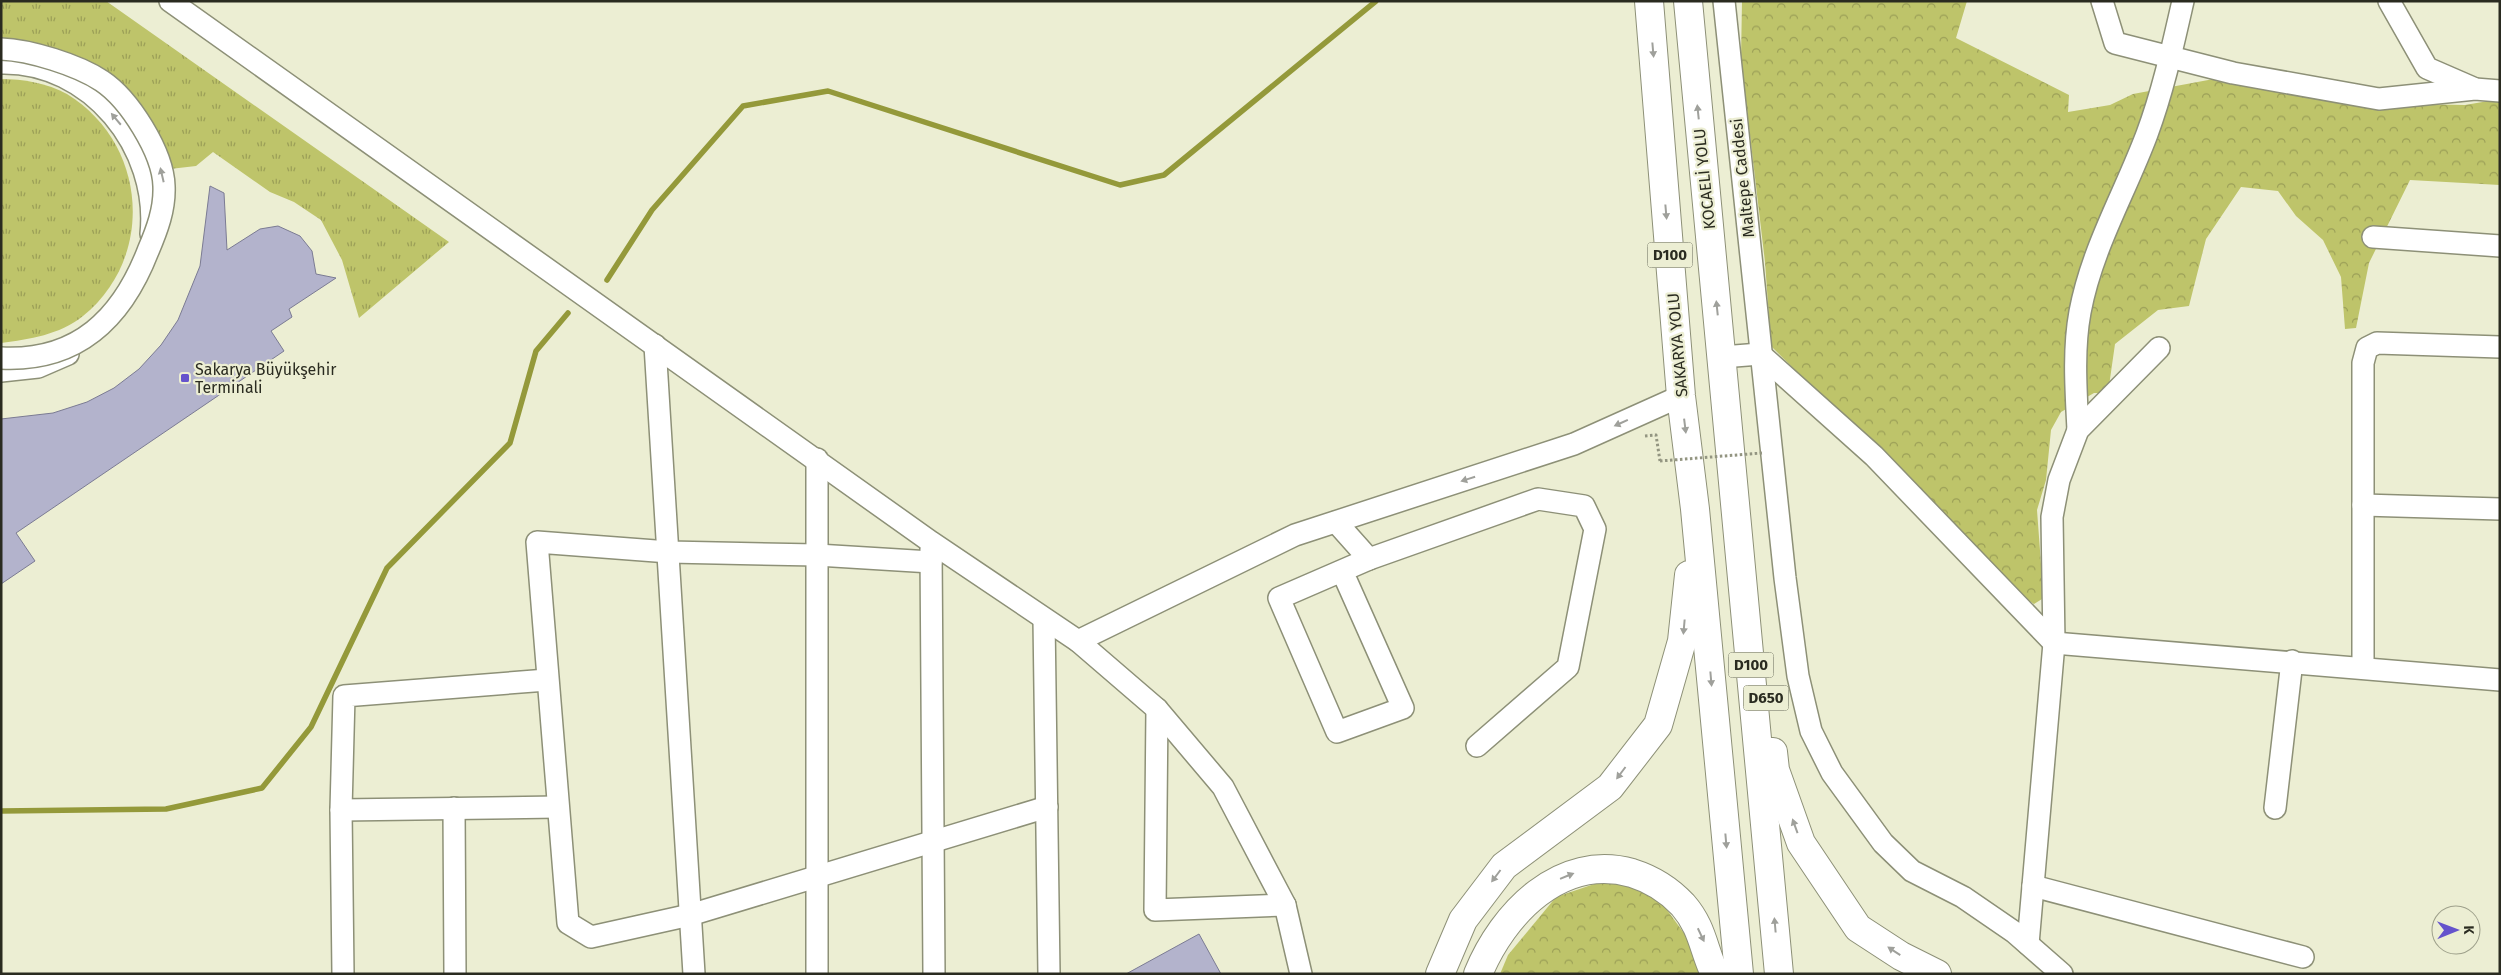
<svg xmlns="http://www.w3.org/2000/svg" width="2501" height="975" font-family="'Fira Sans',sans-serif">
<defs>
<pattern id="grass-tufts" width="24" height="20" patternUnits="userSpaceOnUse" patternTransform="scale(1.25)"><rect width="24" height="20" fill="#bec46a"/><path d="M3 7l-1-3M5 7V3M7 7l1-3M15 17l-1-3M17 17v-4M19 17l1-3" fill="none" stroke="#9b9f57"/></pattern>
<pattern id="forest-crowns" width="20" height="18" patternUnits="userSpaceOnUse" patternTransform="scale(1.25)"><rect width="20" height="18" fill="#bec46a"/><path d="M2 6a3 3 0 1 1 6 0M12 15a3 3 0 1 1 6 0" fill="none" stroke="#9b9f57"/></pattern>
</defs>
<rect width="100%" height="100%" fill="#eceed3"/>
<!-- grass -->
<g fill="url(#grass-tufts)">
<path d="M1,1H106L449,242L359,318L342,260L321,220L294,202L270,192L213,152L196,166L170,169L144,117L1,45Z"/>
<path d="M1,79C23,79 47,83 67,94C147,143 156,257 83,316C59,335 30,339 1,343Z"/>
</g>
<!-- forest -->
<g fill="url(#forest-crowns)">
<path d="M1742,1H1967L1956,38L2069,95L2068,112L2110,105L2133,94L2219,78L2406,104L2465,105L2500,99V185L2410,180L2369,263L2356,328L2345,329L2341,277L2323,240L2296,216L2278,191L2241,187L2206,239L2189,306L2158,310L2115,344L2108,393H2094L2061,412L2051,430L2046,480L2037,510L2041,564L2049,573L2050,594L2034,604L2016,592L1771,346L1765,262L1741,59Z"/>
<path d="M1609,879L1659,899L1689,940L1707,974H1500L1508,955L1556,897Z"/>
</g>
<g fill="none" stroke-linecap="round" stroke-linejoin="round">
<!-- stream -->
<g stroke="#94993a" stroke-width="5.5">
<path d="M607,280L652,210L743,106L828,91L1120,185L1164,175L1376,1"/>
<path d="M1,811L166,809L262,788L311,727L387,568L510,443L536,351L568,313"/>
</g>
</g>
<!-- building -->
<g fill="#b3b3cc" stroke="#7b7b93">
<path d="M210,186L224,193L227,250L260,229L278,226L300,236L312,251L316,274L336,278L289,309L292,317L271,331L284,351L16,533L35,561L1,584V419L53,413L87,402L114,388L139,369L161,345L178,320L200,266Z"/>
<path d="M1199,934L1221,974H1126Z"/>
</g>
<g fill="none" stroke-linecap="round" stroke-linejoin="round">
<!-- minor casing -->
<g stroke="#8d9077" stroke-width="24">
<g id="minor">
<path d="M170,1L931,542L1078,641L1295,535L1574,444L1681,396"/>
<path d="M1724,1L1785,578L1798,676L1811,731L1832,773L1883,843L1912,871L1963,897L2014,932L2062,974"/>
<path d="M2102,1L2115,43L2233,73L2379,99L2475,89L2500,91"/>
<path d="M2389,1L2427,68L2473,88"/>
<path d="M1,63C91,61 160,148 151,234"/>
<path d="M2373,237L2500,246"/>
<path d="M655,345L694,974"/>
<path d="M1722,357L1760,354L1874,456L2054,643L2500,680"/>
<path d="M1,371L38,367L68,354"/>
<path d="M2078,430C2076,391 2073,350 2080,312C2092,248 2125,193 2147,134C2163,91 2173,45 2183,1"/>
<path d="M2363,505L2500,509"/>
<path d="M1336,522L1369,559L1538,499L1584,506L1595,529L1568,667L1477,746"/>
<path d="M931,549L934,974"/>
<path d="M931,562L817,555L669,552L537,542L568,923L591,937L690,915L1047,807"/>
<path d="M1342,571L1403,708L1337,732L1279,598L1369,559"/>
<path d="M1044,619L1049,974"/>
<path d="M1078,641L1157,709L1223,787L1285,905L1301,974"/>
<path d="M2363,668V363L2367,348L2377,343L2500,347"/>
<path d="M1157,709L1155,910L1285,905"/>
<path d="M454,808L455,974"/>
<path d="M2275,808L2292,661"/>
<path d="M341,810L558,807"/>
<path d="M2033,886L2303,957"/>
<path d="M2028,944L2054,643L2052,517L2059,480L2078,430L2159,348"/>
<path d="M343,974L341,810L344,696L547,680"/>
<path d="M817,974V459"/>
</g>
</g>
<!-- highway casing -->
<g stroke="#8d9077" stroke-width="30">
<g id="highway">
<path d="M1649,1L1681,396L1695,509L1739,974"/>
<path d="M1688,1L1779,974"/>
<path d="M1773,752L1775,770L1801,843L1858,928L1901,956L1937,974"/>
<path d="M1440,974L1463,920L1504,866L1610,787L1658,725L1682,641L1689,575"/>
<path d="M1478,974C1503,913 1561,853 1632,873C1651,879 1669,890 1683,905C1703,928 1703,949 1715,974"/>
</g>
</g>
<!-- path -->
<path stroke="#939581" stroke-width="3" stroke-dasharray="2.5 2.5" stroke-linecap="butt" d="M1645,436L1656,435L1660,461"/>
<!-- minor -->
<use href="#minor" stroke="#fff" stroke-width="21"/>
<!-- highway -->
<use href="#highway" stroke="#fff" stroke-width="28"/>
<!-- minor-bridge casing -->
<g stroke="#8d9077" stroke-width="24" stroke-linecap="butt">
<path id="minor-bridge" d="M1,49C30,50 78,65 102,81C129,99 163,152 164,186C165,209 157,230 148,251C122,318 78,362 1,358"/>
</g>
<!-- path-bridge -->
<path stroke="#939581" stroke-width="3" stroke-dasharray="2.5 2.5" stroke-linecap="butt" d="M1660,461L1762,453"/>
<!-- minor-bridge -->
<use href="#minor-bridge" stroke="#fff" stroke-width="21"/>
</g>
<!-- one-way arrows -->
<defs><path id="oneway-solid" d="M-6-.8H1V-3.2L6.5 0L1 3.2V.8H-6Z" transform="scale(1.25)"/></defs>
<g fill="#9fa09b">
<use href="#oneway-solid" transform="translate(1653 50) rotate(85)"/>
<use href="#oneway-solid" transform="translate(1698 112) rotate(-96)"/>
<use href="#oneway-solid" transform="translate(116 119) rotate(-130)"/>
<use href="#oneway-solid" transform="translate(162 175) rotate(-103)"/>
<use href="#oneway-solid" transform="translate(1666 212) rotate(85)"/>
<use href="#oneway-solid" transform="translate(1717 308) rotate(-96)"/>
<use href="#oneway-solid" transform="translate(1621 423) rotate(156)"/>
<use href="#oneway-solid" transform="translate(1685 426) rotate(83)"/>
<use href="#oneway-solid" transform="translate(1468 479) rotate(162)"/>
<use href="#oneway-solid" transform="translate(1684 627) rotate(95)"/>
<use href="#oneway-solid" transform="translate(1711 679) rotate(85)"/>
<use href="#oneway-solid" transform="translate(1621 773) rotate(127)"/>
<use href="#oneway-solid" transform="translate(1795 826) rotate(-110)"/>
<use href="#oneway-solid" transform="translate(1726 841) rotate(85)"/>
<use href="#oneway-solid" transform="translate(1496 876) rotate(127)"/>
<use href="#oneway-solid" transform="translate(1567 876) rotate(-22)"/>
<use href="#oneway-solid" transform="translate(1775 925) rotate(-95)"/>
<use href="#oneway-solid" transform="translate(1701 935) rotate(65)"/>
<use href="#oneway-solid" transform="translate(1894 951) rotate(-147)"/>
</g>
<!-- markers -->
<rect fill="#6553cc" stroke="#eceed3" stroke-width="2" x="180" y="373" width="10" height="10" rx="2.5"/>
<g text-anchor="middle" stroke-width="4.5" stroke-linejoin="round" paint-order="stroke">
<!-- shield labels -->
<g fill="#eceed3" stroke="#646656" stroke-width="1">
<rect x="1647.5" y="242.5" width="45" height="25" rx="4"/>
<rect x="1728.5" y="652.5" width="45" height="25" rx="4"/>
<rect x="1743.5" y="685.5" width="45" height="25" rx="4"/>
</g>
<g font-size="15" font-weight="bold" fill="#2a2b20">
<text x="1670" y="260">D100</text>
<text x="1751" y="670">D100</text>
<text x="1766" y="703">D650</text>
</g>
<!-- street labels -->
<g font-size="16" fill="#2a2b20" stroke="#eceed3">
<text transform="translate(1742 178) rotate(-96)" y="6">Maltepe Caddesi</text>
<text transform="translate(1704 179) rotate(-96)" y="6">KOCAELİ YOLU</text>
<text transform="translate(1677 345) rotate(-95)" y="6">SAKARYA YOLU</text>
</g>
<!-- poi labels -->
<g font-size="16" fill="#2a2b20" stroke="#eceed3" text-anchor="start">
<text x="195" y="375">Sakarya Büyükşehir<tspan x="195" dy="18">Terminali</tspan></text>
</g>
</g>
<!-- border -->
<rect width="2501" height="975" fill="none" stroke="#2a2b20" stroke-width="5"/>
<!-- north arrow -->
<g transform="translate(2456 930) rotate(89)"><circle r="24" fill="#eceed3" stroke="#9ea08b"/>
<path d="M0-4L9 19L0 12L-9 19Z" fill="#6553cc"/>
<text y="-8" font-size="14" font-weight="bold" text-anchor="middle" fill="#2a2b20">K</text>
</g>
</svg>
